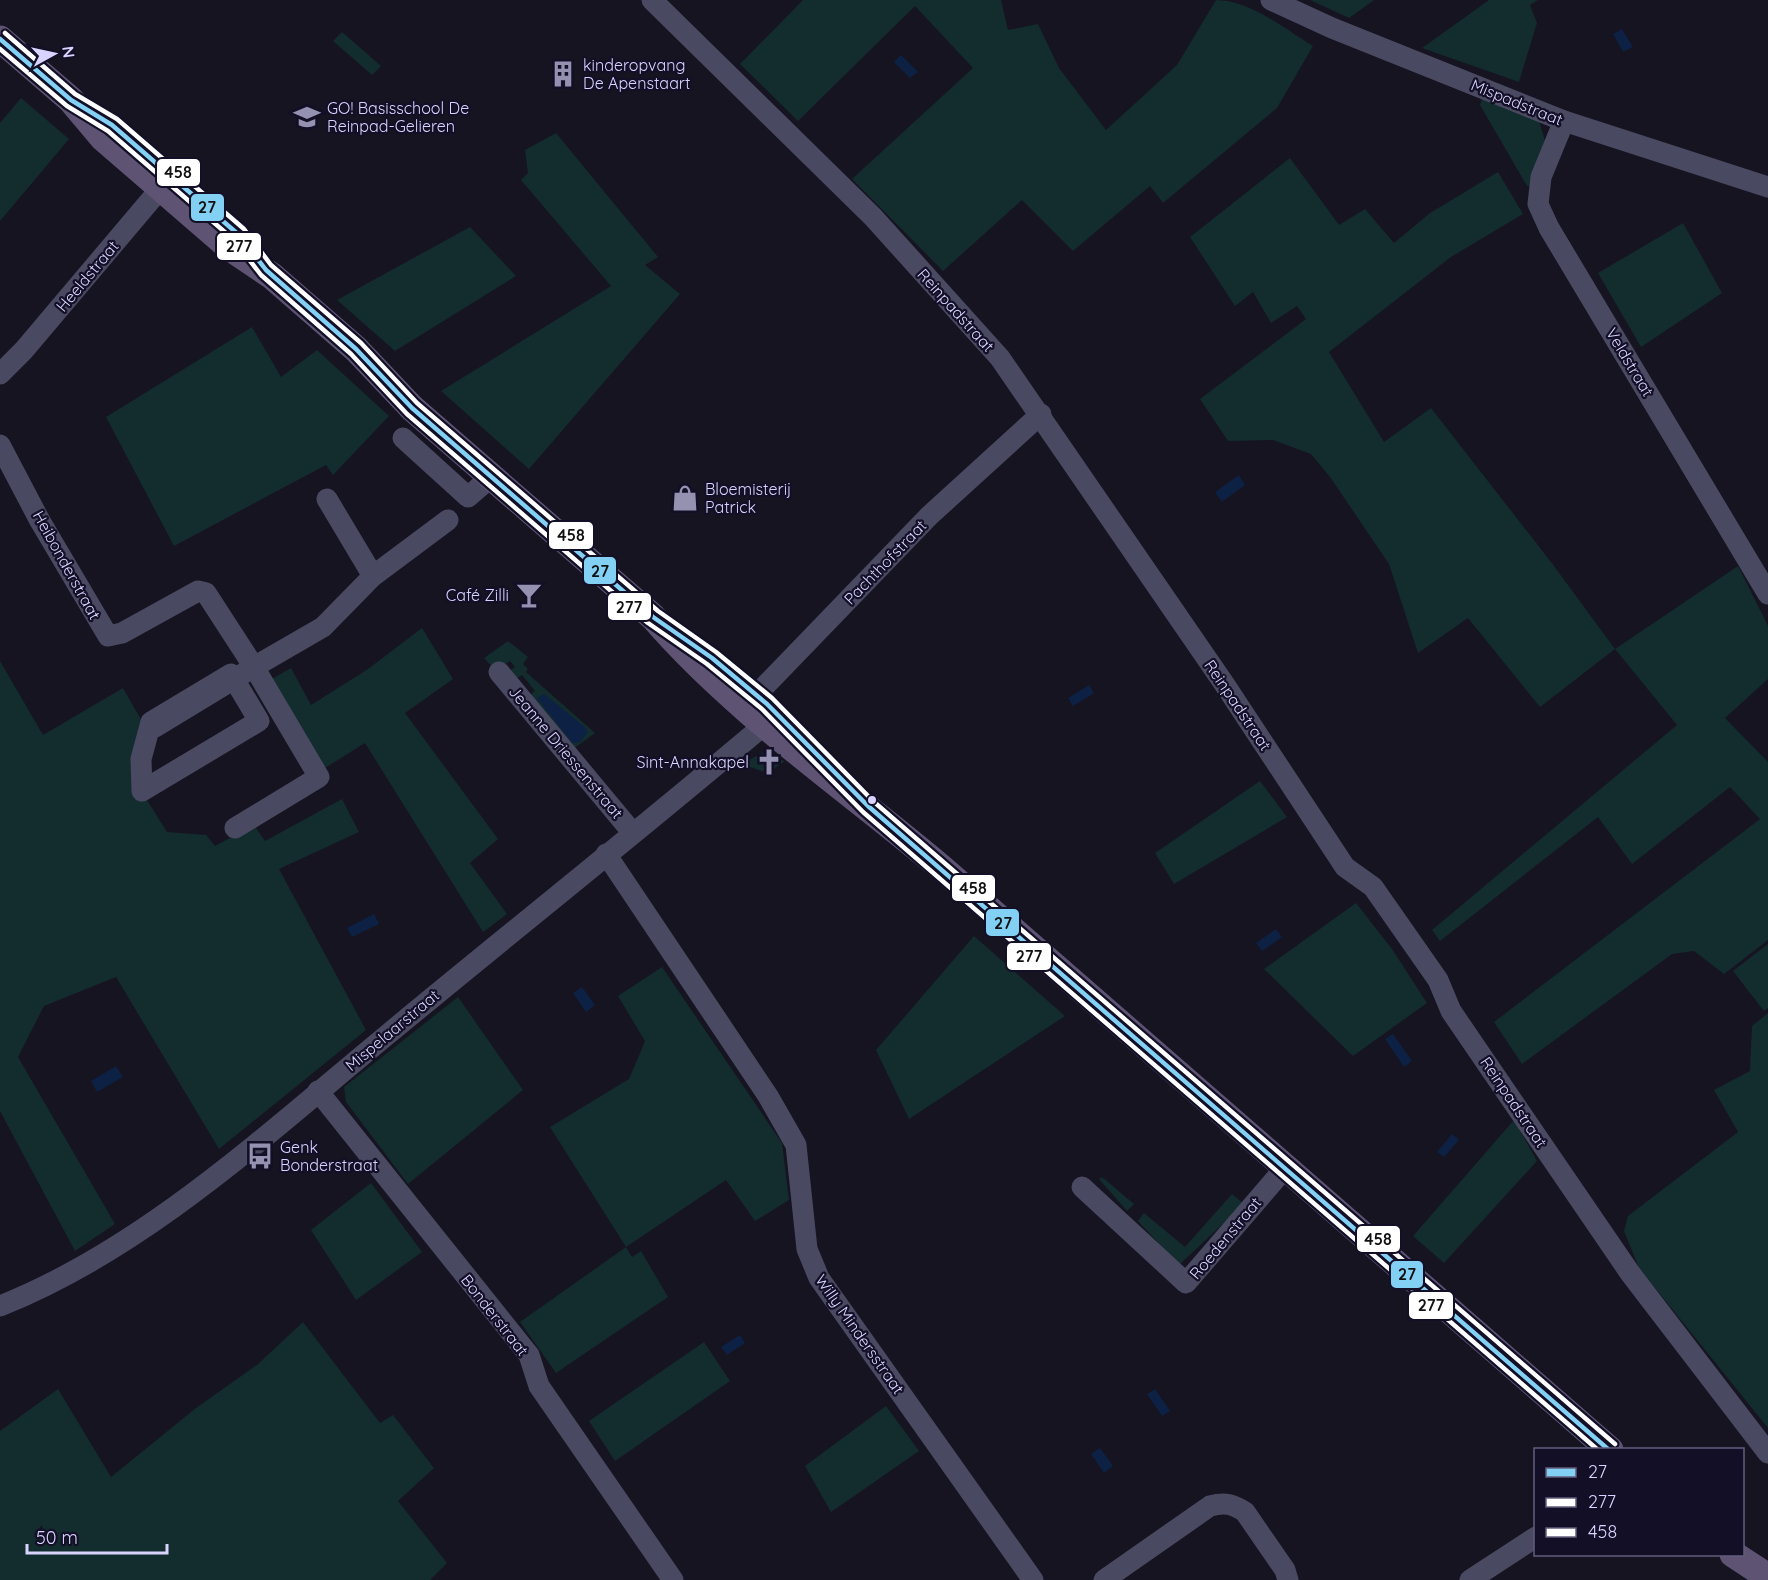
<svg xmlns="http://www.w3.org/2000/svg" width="1768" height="1580" font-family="Quicksand,sans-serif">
<rect width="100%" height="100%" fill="#161421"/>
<!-- green -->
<g fill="#132c2d">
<path d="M803,0H1001L1008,30L1038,24L1059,68L1106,130L1177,65L1216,0C1250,0 1285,29 1313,46L1277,108L1163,203L1150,186L1073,251L1022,200L943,271L852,179L973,68L915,6L798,121L740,64Z"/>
<path d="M1310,0H1374L1349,18Z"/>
<path d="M1489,0H1538L1530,5L1537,23L1519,82L1422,48Z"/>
<path d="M342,32L381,66L372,75L333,41Z"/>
<path d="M21,98L69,139L0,221V123Z"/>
<path d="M1482,98L1539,120L1545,141L1531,185L1527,186L1480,105Z"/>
<path d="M556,133L658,257L645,265L680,294L529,469L441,391L611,286L521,180L528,173L525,150Z"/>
<path d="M1290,158L1339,225L1365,209L1394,243L1430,213L1498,172L1523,214L1451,257L1329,352L1384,442L1431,408L1551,562L1615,649L1738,566L1768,626V679L1725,718L1768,762V940L1724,974L1694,951L1672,954L1522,1064L1494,1022L1760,819L1730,787L1632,864L1598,817L1440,941L1432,930L1677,725L1615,649L1540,707L1468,618L1418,653L1389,564L1330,477L1311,454L1273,440L1228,441L1200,399L1306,319L1297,306L1271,323L1253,292L1235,306L1190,237Z"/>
<path d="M1683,223L1722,293L1641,347L1598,273Z"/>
<path d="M470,227L516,276L395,351L337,300Z"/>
<path d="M252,327L281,377L317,350L389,416L333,475L326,465L174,546L106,417Z"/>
<path d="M422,628L453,679L405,713L498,839L470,863L507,914L483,932L365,743L325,768L270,680L291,668L311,705L368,669Z"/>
<path d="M508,641L528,657L523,664L528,669L526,672L595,733L573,749L529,696L535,691L522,675L516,679L509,671L515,667L510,661L496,671L484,658Z"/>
<path d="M0,661L43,735L123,688L148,732L142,792L167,832L206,835L215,846L254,825L265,841L342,799L359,832L279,869L366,1030L219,1149L116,977L44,1006L18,1057L115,1224L75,1251L0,1111Z"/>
<path d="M762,753L773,754L764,762L768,767L778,759L785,761L768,773L747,766L745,762Z"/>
<path d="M1260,781L1287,817L1174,884L1155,853Z"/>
<path d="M1356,903L1392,949L1427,1003L1353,1056L1264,969Z"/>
<path d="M974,936L1065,1016L909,1119L876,1050Z"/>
<path d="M1768,944V1008L1764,1011L1733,971Z"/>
<path d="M662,967L782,1143L789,1200L755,1221L726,1180L626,1247L632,1257L641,1251L668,1297L556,1373L520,1322L626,1247L550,1127L629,1079L645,1041L618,996Z"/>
<path d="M458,997L523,1090L408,1184L346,1102L344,1087Z"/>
<path d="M1768,1013V1428L1639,1268L1624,1231L1628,1216L1738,1132L1714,1090L1750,1071L1752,1026Z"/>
<path d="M1514,1120L1537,1161L1444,1263L1413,1236Z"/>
<path d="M1102,1177L1134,1204L1127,1211L1099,1179Z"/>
<path d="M371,1183L422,1252L356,1300L311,1230Z"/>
<path d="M1232,1194L1244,1204L1179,1265L1138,1221L1144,1213L1185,1247Z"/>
<path d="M303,1322L380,1423L393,1415L434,1468L398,1501L447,1563L430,1580H0V1431L58,1389L111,1477L196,1408L258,1364Z"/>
<path d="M704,1342L730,1381L615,1461L589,1421Z"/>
<path d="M886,1406L919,1451L831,1512L805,1466Z"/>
</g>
<!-- water -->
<g fill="#0d2144">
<path d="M1622,29L1633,47L1623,52L1613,34Z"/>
<path d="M901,55L918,72L910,78L894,62Z"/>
<path d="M1239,475L1245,485L1222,502L1215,492Z"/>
<path d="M1089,685L1094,693L1073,706L1068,698Z"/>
<path d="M544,694L586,728L588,732L580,742L572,743L537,698Z"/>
<path d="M374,914L379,924L352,937L347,928Z"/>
<path d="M1276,929L1282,937L1262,951L1256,943Z"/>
<path d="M582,987L595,1005L586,1012L573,993Z"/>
<path d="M1393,1034L1412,1061L1404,1067L1385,1039Z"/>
<path d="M116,1066L123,1077L97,1092L91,1081Z"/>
<path d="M1452,1134L1459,1140L1444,1157L1437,1152Z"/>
<path d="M740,1335L745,1343L727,1355L721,1347Z"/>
<path d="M1155,1389L1170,1411L1162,1416L1147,1394Z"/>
<path d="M1100,1448L1113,1466L1104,1473L1091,1454Z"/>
</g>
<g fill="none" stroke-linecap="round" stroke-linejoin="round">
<!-- minor -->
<g stroke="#4a4962" stroke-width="21">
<path d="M652,0L873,217L1000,358L1225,685L1345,867L1373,887L1438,980L1451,1011L1630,1273L1768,1453"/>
<path d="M1271,0L1332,28L1564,121L1768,187"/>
<path d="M1564,121L1541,177L1538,204L1549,228L1768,594"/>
<path d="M0,374L24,350L171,176"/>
<path d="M403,438L468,497L491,477"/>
<path d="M0,445L40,521L108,636L122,633L198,591L206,593L254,667L155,727"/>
<path d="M327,499L373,576"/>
<path d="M499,672L632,832"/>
<path d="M231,674L259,721L142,791L141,759L151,722Z"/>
<path d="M235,828L319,777L254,667L323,627L373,576L448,520"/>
<path d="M606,854L768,1096L796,1145L807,1249L819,1278L1033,1580"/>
<path d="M318,1091L529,1355L539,1386L673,1580"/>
<path d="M1082,1187L1186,1283L1285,1168"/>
<path d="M0,1306C144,1249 268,1133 387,1035C510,933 635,834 757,731L764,724L756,696L763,688L929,516L1041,414"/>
<path d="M1104,1580L1210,1506C1225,1502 1233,1504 1245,1512L1285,1570L1288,1580"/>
<path d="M1470,1580L1536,1537"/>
</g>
<!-- major -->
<g stroke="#5e5373" stroke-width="27">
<path d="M0,39L71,100L103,138L229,247L272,276L356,349L412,408L653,617C738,715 846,787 944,870L1610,1450"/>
<path d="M1733,1554L1768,1577"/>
</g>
<!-- bus-1 casing -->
<g stroke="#130f26" stroke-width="9">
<path id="bus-1" d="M0,39L71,100L112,125L239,235L266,270L356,349L412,408L653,617L712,658L767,704L868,806L1609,1450"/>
</g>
<!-- bus-2 casing -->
<g stroke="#130f26" stroke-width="9">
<path id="bus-2" d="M0,49L67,106L108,131L234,240L261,275L351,354L407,414L648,623L707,664L762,709L863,812L1598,1450"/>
</g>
<!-- bus-3 casing -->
<g stroke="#130f26" stroke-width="9">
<path id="bus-3" d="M5,33L75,94L117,119L244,229L271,265L361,343L417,403L658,611L716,652L772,698L873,801L1615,1444"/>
</g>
<!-- bus-1 -->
<use href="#bus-1" stroke="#83d0f5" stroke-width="4.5"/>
<!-- bus-2 -->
<use href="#bus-2" stroke="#fff" stroke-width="4.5"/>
<!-- bus-3 -->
<use href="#bus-3" stroke="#fff" stroke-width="4.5"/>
</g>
<!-- icons -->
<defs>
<g id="building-bare" transform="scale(2.07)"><path d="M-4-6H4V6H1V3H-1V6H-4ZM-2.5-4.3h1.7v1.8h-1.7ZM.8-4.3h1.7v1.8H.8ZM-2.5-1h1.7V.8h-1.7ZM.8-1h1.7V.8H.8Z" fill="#9591b1" stroke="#130f26" stroke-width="2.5" paint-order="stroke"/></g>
<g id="school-bare" transform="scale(2.07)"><path d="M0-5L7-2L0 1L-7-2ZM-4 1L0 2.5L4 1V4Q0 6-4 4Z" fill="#9591b1" stroke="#130f26" stroke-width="2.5" paint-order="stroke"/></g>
<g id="shop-bare" transform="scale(2.07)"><path d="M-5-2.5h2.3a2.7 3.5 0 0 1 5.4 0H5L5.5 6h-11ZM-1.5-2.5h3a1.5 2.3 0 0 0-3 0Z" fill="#9591b1" stroke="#130f26" stroke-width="2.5" paint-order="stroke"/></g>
<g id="bar-bare" transform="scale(2.07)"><path d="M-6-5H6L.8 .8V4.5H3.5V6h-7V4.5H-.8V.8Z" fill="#9591b1" stroke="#130f26" stroke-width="2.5" paint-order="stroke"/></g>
<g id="church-bare" transform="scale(2.07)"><path d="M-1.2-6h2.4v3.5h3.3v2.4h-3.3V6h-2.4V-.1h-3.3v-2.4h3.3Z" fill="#9591b1" stroke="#130f26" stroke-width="2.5" paint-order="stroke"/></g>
<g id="bus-bare" transform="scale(2.07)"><path d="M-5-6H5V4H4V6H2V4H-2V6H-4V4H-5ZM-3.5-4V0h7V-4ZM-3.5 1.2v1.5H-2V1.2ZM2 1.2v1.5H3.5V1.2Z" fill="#9591b1" stroke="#130f26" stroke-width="2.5" paint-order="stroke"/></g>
</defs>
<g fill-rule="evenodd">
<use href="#building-bare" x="563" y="74"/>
<use href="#school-bare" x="307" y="117"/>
<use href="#shop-bare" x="685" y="498"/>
<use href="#bar-bare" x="529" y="595"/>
<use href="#church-bare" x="769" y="762"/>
<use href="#bus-bare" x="260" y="1156"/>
</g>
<!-- markers -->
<circle fill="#d9d4ff" stroke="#130f26" stroke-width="2" cx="872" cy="800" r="5"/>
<g text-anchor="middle" stroke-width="4.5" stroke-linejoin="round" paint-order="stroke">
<!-- poi labels -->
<g font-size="16" fill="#d9d4ff" stroke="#130f26" text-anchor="start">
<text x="583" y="71">kinderopvang<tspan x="583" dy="18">De Apenstaart</tspan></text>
<text x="327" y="114">GO! Basisschool De<tspan x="327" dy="18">Reinpad-Gelieren</tspan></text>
<text x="705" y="495">Bloemisterij<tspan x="705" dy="18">Patrick</tspan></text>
<text x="509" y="601" text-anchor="end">Café Zilli</text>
<text x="749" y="768" text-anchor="end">Sint-Annakapel</text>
<text x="280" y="1153">Genk<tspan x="280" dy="18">Bonderstraat</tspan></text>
</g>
<!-- street labels -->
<g font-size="16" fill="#d9d4ff" stroke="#130f26">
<text transform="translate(1517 102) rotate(22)" y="6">Mispadstraat</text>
<text transform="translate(87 276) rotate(-50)" y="6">Heeldstraat</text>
<text transform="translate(956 310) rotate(48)" y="6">Reinpadstraat</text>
<text transform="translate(1630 362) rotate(59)" y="6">Veldstraat</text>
<text transform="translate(885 562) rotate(-46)" y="6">Pachthofstraat</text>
<text transform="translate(67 565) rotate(61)" y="6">Heibonderstraat</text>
<text transform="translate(1238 705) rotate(56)" y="6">Reinpadstraat</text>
<text transform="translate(566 752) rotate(50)" y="6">Jeanne Driessenstraat</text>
<text transform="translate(392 1030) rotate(-40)" y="6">Mispelaarstraat</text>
<text transform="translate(1514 1102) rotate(56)" y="6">Reinpadstraat</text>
<text transform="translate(1225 1238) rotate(-50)" y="6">Roedenstraat</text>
<text transform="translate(495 1315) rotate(52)" y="6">Bonderstraat</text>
<text transform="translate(860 1334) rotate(55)" y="6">Willy Mindersstraat</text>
</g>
</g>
<g stroke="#130f26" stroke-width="2">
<rect x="156" y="158" width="45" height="29" rx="6" fill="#fff"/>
<rect x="190" y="193" width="35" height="29" rx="6" fill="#83d0f5"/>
<rect x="216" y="232" width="46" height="29" rx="6" fill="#fff"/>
<rect x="548" y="521" width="46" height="29" rx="6" fill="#fff"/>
<rect x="583" y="556" width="34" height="29" rx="6" fill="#83d0f5"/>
<rect x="607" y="592" width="45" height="29" rx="6" fill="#fff"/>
<rect x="951" y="874" width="45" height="28" rx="6" fill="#fff"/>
<rect x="985" y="908" width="35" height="29" rx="6" fill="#83d0f5"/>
<rect x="1006" y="942" width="46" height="29" rx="6" fill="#fff"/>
<rect x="1356" y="1225" width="45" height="28" rx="6" fill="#fff"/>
<rect x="1390" y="1260" width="34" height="29" rx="6" fill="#83d0f5"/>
<rect x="1408" y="1291" width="46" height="29" rx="6" fill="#fff"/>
</g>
<g font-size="16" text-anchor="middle" font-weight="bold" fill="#111">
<text x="178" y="178">458</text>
<text x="207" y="213">27</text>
<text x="239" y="252">277</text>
<text x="571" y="541">458</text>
<text x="600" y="577">27</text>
<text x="629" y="613">277</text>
<text x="973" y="894">458</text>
<text x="1003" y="929">27</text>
<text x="1029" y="962">277</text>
<text x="1378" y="1245">458</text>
<text x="1407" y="1280">27</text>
<text x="1431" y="1311">277</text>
</g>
<!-- legend -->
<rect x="1534" y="1448" width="210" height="108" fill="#130f26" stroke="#625e7d" stroke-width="1.5"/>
<rect x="1546" y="1468" width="30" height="9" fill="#83d0f5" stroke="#625e7d" stroke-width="1.5"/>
<text x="1588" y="1478" font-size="18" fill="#d9d4ff">27</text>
<rect x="1546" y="1498" width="30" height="9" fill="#ffffff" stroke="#625e7d" stroke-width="1.5"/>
<text x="1588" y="1508" font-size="18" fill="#d9d4ff">277</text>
<rect x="1546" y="1528" width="30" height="9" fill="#ffffff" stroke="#625e7d" stroke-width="1.5"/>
<text x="1588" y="1538" font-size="18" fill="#d9d4ff">458</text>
<!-- north arrow -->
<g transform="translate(54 54) rotate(82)" stroke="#130f26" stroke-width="4.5" paint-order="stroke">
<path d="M0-4.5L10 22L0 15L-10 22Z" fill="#d9d4ff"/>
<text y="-9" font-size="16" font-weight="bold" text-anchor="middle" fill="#d9d4ff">N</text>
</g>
<!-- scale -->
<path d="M27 1544v9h140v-9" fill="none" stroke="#d9d4ff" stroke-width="3"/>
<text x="36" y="1544" font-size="18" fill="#d9d4ff" stroke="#130f26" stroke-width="4.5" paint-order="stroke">50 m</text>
</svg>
